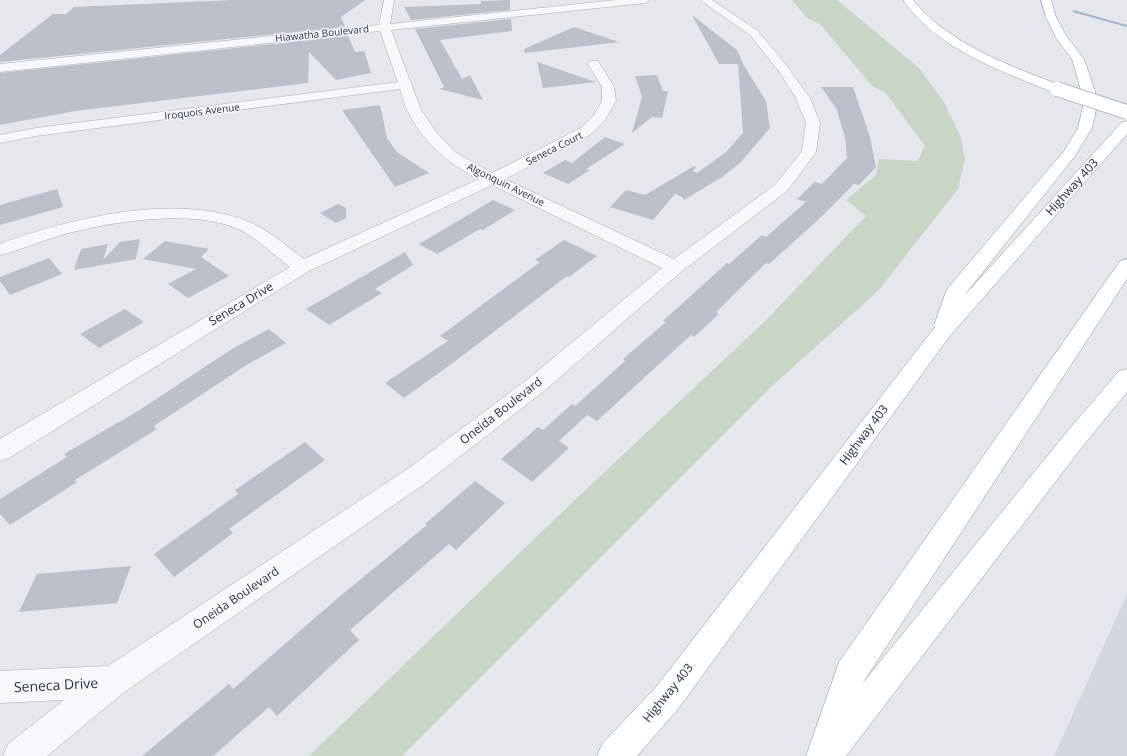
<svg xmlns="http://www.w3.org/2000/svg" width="1127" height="756" font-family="'Open Sans',sans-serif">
<rect width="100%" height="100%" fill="#e4e7ec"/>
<!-- built -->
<path fill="#d2d6de" d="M1127,594V756H1054Z"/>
<!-- green -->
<path fill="#c9d6c5" d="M792,0H837L919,68L944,102L960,135L965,159L958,189L878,291L772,386L402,756H309L579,496L766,320L866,216L846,200L876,175L879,159L918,161L925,146L885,92L872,86L820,24L807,18Z"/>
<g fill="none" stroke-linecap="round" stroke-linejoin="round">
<!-- stream -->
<path fill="#9fb4cc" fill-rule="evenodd" d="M1073,10L1127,25V27L1073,12Z"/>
</g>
<!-- building -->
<g fill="#bbc0ca">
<path d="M232,0H365L341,17L345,27L0,62V55L53,14H66L74,7Z"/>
<path d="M510,0V10L411,20L404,7L481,4V1Z"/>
<path d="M692,15L737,50L743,64L766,101L770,128L741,162L722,177L684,200L682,197L675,194L653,220L610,207L626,190L645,195L694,166L696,167L693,171L697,173L725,153L743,133L738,64H719Z"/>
<path d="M511,19L512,31L440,40L462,79L470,75L483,100L439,89L444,87L415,29Z"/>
<path d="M574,27L619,42L525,53L524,49Z"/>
<path d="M348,36L355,52L364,51L371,73L336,80L309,52L308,83L75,111L0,125V73Z"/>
<path d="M537,62L596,82L543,88Z"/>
<path d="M657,75L663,91H668L662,118L652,117L632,133L642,97L635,76Z"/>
<path d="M821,87H853L870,137L876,167L859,185L854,184L818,220L769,264L766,263L716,312L719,314L694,337L691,335L597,421L587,415L559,441L569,448L532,482L501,459L538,427L543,430L572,404L575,406L625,361L623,359L666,322L663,321L727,263L729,264L762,235L766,237L806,202L797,199L815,182L822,184L847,158L845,137L836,108Z"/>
<path d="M380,105L387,138L397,152L429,173L395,187L342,110Z"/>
<path d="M605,137L625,144L586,169L590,170L568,184L543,173L565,160L572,163Z"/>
<path d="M57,189L63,207L0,225V205Z"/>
<path d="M493,200L515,210L483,230L480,229L437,254L419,244Z"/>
<path d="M338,204L346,208V218L336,223L320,213Z"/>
<path d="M140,239L136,259L74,270L81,249L108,244L103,260L120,242Z"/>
<path d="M564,240L597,256L569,277L567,276L454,362L404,398L385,383L448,341L440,336L540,262L535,260Z"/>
<path d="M165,241L209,249L201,257L229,276L188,298L168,284L196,269L143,259Z"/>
<path d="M405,252L413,265L375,289L382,293L329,325L306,309Z"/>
<path d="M49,258L62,274L10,295L0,281V277Z"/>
<path d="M125,309L144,322L99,348L80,334Z"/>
<path d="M269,329L286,343L248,364L154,426L157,429L75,480L77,482L10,525L0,514V499L67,457L64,454L138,411L232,349Z"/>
<path d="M305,442L325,460L229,529L233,533L174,577L154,554L238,494L235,490Z"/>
<path d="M475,481L505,503L456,550L449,544L350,630L359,640L277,716L269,707L213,756H142L229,684L233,689L339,597L427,525L425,524Z"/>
<path d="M131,566L117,603L19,612L37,574Z"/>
</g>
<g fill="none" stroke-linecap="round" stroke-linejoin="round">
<!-- minor casing -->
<g stroke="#a9aeb7" stroke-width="1">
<path id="minor" d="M384,0H394L390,24L616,0H650L645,3L391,30L421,110L436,132L455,152L492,173L581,128L594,115L602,101V87L588,64L590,61H598L614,87L616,101L605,120L591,134L505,179L674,259L775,185L802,151L806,123L796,98L778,70L750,35L700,0H712L758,31L786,65L810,98L820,123L816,152L787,191L682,271L544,391L427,482L123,693L47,756H3L8,744L64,700L0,703V671L108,666L409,468L528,379L662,268L492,185L309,271L9,458L0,461V439L290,267C273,254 257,238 238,229C191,208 109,222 61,235C40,241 21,250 0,255V244C70,218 177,192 249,222C269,230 286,246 304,259L479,179C449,165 422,141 407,110C404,104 402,96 400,89L36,136L0,143V135L36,128L398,82L380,31L0,72V64L379,25Z"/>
</g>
<!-- highway casing -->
<g stroke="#8b94a3" stroke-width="1">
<g id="highway">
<path d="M903,0H913C950,45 1009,65 1062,86L1063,89L1062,92H1052C999,70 937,49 903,0Z"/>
<path d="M1041,0H1051L1056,17L1067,37L1084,59L1091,79L1098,101L1092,128L1075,156L963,297L1122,122L1127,121V134L949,337L678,709L637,756H597L602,744L656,687L935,327L934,325L947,289L1064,151L1078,128L1084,101L1072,59L1056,38L1046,17Z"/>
<path d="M1127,259V279L862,684L1066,433L1119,371L1127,369V392L1082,447L846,756H806L839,662L1120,261Z"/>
</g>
</g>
<!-- minor -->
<use href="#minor" fill="#f7f8fa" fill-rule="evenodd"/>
<!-- highway -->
<use href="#highway" fill="#fff" fill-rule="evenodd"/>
<!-- highway-bridge casing -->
<g stroke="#8b94a3" stroke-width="15" stroke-linecap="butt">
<path id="highway-bridge" d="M1057,89L1127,112"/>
</g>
<!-- highway-bridge -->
<use href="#highway-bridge" stroke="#fff" stroke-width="14"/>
</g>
<g text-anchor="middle" stroke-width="3" stroke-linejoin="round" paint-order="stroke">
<!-- far-street labels -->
<g font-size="10" fill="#2b3445" stroke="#f4f6f9">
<text transform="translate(322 33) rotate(-6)" y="4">Hiawatha Boulevard</text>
<text transform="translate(202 111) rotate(-7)" y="4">Iroquois Avenue</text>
<text transform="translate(554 148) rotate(-27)" y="4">Seneca Court</text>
<text transform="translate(506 184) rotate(26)" y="4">Algonquin Avenue</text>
</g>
<!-- street labels -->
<g font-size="12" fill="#2b3445" stroke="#f4f6f9">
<text transform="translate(1072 187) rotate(-48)" y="4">Highway 403</text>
<text transform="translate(241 304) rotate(-31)" y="4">Seneca Drive</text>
<text transform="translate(501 411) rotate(-38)" y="4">Oneida Boulevard</text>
<text transform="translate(864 435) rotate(-53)" y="4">Highway 403</text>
<text transform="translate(236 598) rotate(-34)" y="4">Oneida Boulevard</text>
<text transform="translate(668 693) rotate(-51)" y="4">Highway 403</text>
</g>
<!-- near-street labels -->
<g font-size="14" fill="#2b3445" stroke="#f4f6f9">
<text transform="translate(56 685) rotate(-3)" y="5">Seneca Drive</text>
</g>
</g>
</svg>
